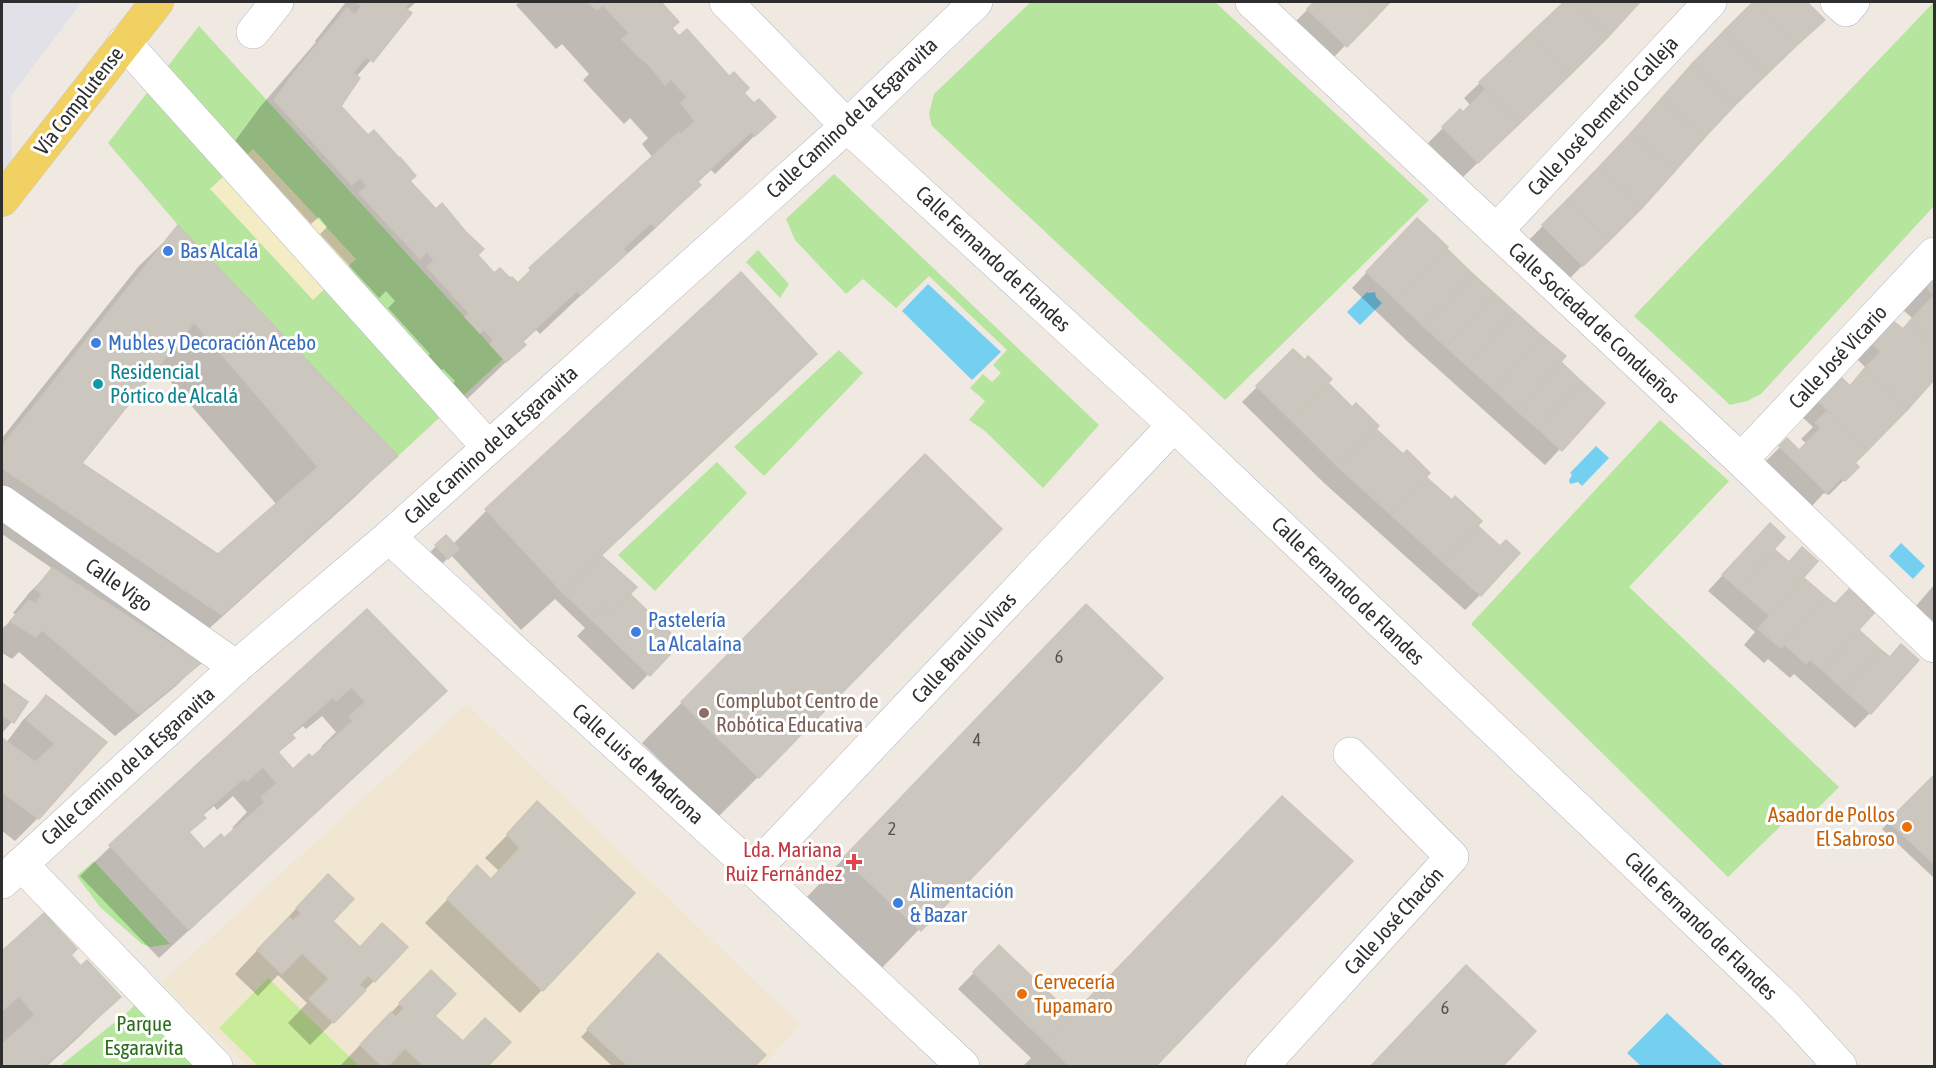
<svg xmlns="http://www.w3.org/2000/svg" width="1936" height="1068" font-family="'Asap Condensed',sans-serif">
<rect width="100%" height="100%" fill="#efe9e1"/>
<!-- industrial -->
<path fill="#e3e1e8" d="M2,2H82L11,96L12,188L2,200Z"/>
<!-- education -->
<path fill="#f0e6d1" d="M467,704L800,1025L763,1066H247L161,983Z"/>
<!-- green -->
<g fill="#b6e59e">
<path d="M1031,2H1215L1429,200L1225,400L932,126L929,114L934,94Z"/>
<path d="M1934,2V206L1761,394L1747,401L1730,405L1634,316Z"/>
<path d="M199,26L503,359L398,456L178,225L108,143Z"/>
<path d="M834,174L1099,425L1043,488L985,431L969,420L985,401L970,388L983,374L992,382L1001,373L993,365L1007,350L929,276L896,308L863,279L846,294L795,240L786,219Z"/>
<path d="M758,250L789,284L780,298L746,262Z"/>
<path d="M839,350L863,373L764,476L734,447Z"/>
<path d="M1660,420L1729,481L1629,587L1839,787L1811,815L1801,806L1728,877L1471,624Z"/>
<path d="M717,462L747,493L655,591L618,555Z"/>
<path d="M94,861L170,944L151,947L142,944L100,907L77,876Z"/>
<path d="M145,994L216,1066H60L129,1011Z"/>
</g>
<!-- sand -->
<path fill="#f3ecc5" d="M253,149L356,259L313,300L210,189Z"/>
<!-- pitch -->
<path fill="#c9ec9a" d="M268,978L359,1066H258L219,1028Z"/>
<!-- water -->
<g fill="#75cff0">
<path d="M928,284L1001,352L972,380L902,311Z"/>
<path d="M1367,292L1369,293L1375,292L1376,297L1382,303L1360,325L1347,312Z"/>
<path d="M1596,446L1609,458L1582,486L1578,482L1570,484L1569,480L1572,475L1570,473Z"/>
<path d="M1901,543L1925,566L1913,579L1889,556Z"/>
<path d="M1667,1013L1724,1066H1641L1627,1053Z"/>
</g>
<!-- shadow -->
<g fill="#0003" fill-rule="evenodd">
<path d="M346,2H416L406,11L386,43L356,77L339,106L494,275L516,284L653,158L642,144L648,138L630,118L624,124L583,80L589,74L562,44L556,49L516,5L520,2H659L677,22L670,28L742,93L754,105L774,117L715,174L711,170L697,183L699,185L659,225L614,266L613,265L540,334L536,330L522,343L524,345L465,401L451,385L455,381L443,369L439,372L426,358L430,354L388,308L395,301L386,291L379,298L320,234L327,227L319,217L311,224L235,141L260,107L316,42L315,41Z"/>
<path d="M1315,2H1388L1330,61L1292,25Z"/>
<path d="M1565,2H1637L1568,75L1462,178L1428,143L1460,111L1463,114L1471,106L1464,98Z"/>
<path d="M1756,2H1805L1823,20L1732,107L1641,207L1567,281L1528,241L1616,151L1725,32Z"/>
<path d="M178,228L396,456L356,496L182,653L199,663L176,686L115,736L19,652L12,659L2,653V629L16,615L13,613L29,593L53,569L2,534V438L138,267ZM157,366L277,505L218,556L79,463Z"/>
<path d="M1402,235L1473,276L1559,362L1603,403L1545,465L1409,343L1352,288Z"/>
<path d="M741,274L815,353L775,394L600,556L628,594L679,643L633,690L577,636L585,628L555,599L521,630L451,555L440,566L429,553L446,537L453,544L486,511Z"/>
<path d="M1934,274V377L1853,463L1857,467L1829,495L1824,493L1811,507L1765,462L1787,440L1799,452L1807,444L1801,439L1813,427L1800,415L1838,376L1849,387L1866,368L1856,358L1876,337L1902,330L1913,319L1901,308Z"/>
<path d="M1293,351L1352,409L1500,548L1480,595L1465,610L1323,482L1242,402Z"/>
<path d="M885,496L758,777L718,817L642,743Z"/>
<path d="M1755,540L1772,549L1889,658L1870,713L1855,728L1794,674L1790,678L1768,659L1764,663L1744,645L1755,632L1708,591Z"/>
<path d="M1934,585V622L1916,606Z"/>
<path d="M367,611L445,691L416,720L159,958L80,876L110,847ZM322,716L336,732L321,747L323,750L312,759L292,771L277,753L293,738L291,736L303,726L306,729ZM233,796L247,812L232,828L235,830L223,840L204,851L188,833L204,818L202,816L214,806L217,810Z"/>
<path d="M1046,646L1161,678L880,970L805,899Z"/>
<path d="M2,685L26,702L12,722L2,733Z"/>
<path d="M46,697L104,742L38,818L15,841L2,831V739L6,743L23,720Z"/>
<path d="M1934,777V878L1882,829Z"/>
<path d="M1282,798L1351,861L1154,1066H1023L1031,1058L958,989L999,947L1071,1016Z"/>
<path d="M537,804L542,990L520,1013L425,923L477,868L490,880L499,871L485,858Z"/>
<path d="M305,899L331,921L374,981L310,1045L288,1023L307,1003L278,975L258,996L235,974Z"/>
<path d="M44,915L69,955L81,968L119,997L79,1037L47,1066H2V953Z"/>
<path d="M658,955L764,1055L753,1066H612L581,1037Z"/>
<path d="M1466,967L1534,1031L1501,1066H1370Z"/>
<path d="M408,995L462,1043H509L486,1066H340Z"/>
</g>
<!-- building -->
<g fill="#cbc7bf" stroke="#cbc5ba" stroke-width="1.5" fill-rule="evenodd">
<path d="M355,2H410L405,8L412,13L373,62L366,57L353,73L360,78L341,106L368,135L374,130L399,158L400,157L416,176L410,181L436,209L442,203L466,232L484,249L478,255L494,273L500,268L510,278L512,277L518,283L531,270L529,268L679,132L681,134L695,121L681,103L687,97L671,79L665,85L649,65L639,57L622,39L629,33L603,5L597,10L588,2H661L679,22L672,28L679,36L687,29L729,76L734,72L749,88L744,93L754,103L759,99L776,117L755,136L752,131L697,181L701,185L655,227L651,223L623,249L627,253L581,295L577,291L522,341L526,345L506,362L490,344L494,340L484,330L480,333L465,317L469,313L427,267L434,260L427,252L420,259L359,193L367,186L360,178L352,185L274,100L300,65L347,8L355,15L362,6Z"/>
<path d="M1314,2H1359L1376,17L1347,47L1307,9Z"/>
<path d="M1359,2H1390L1376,17Z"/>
<path d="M1564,2H1572L1608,37L1570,75L1531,33Z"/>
<path d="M1572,2H1640L1608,37Z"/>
<path d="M1753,2L1796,46L1767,74L1724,31Z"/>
<path d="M1753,2H1807L1825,20L1796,46Z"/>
<path d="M1724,31L1767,74L1735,105L1692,64Z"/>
<path d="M1531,33L1570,75L1519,124L1479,82Z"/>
<path d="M1692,64L1735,105L1705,137L1661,99Z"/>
<path d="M1486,89L1519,124L1478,163L1442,127L1460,109L1463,112Z"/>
<path d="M1661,99L1705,137L1675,171L1631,133Z"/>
<path d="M1631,133L1675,171L1642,208L1599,167Z"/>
<path d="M1599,167L1642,208L1609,241L1567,200Z"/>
<path d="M1567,200L1609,241L1583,266L1542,225Z"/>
<path d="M1417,218L1448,247L1396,300L1366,272Z"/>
<path d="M178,225L398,456L222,615L2,468V446ZM194,322L318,467L218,554L82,463Z"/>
<path d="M1446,248L1474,275L1424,327L1396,300Z"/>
<path d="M741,272L817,354L562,592L485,509Z"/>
<path d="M1934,272V345L1909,322L1934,295L1923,284Z"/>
<path d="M1474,275L1495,294L1446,347L1424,327Z"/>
<path d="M1495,294L1515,312L1467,366L1446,347Z"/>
<path d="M1515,312L1542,336L1494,390L1467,366Z"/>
<path d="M1891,319L1903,329L1909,322L1934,345V380L1908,409L1864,369L1881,352L1870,342Z"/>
<path d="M1542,336L1566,356L1517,411L1494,390Z"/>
<path d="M1293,349L1305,360L1308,356L1332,379L1291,420L1256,386Z"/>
<path d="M1561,362L1581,381L1538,429L1517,411Z"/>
<path d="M1864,369L1908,409L1868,450L1815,398L1838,374L1850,386Z"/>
<path d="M1581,381L1605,403L1562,451L1538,429Z"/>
<path d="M1328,383L1352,407L1356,403L1379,426L1338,467L1291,420Z"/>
<path d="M1827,411L1868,450L1855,463L1859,467L1845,481L1841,478L1827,493L1779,446L1787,438L1799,450L1821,428L1815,423Z"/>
<path d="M1375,428L1403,454L1407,450L1430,473L1391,515L1338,467Z"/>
<path d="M925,454L1002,529L759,778L681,702Z"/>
<path d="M1426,477L1452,500L1455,496L1482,521L1444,563L1391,515Z"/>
<path d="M1770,523L1785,537L1739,589L1722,575Z"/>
<path d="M1478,526L1500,546L1506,540L1520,553L1481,596L1444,563Z"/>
<path d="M446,535L459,549L448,559L435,545Z"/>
<path d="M1802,547L1818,561L1770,616L1739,589L1774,549L1789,562Z"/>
<path d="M601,555L637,587L612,613L605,606L592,620L562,592Z"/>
<path d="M52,568L201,663L139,714L42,630L36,637L10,621L29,600L36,604L42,594L35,589Z"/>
<path d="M1803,577L1826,597L1781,648L1758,629Z"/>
<path d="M1849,589L1875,612L1822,670L1810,660L1806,664L1784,644L1826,597L1835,604Z"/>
<path d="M630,594L681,643L650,676L592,620L605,606L612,613Z"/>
<path d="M1086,604L1163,678L921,931L843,858Z"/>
<path d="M367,609L447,691L189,930L109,845ZM352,687L365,702L349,717L353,721L312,757L309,754L293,769L278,752L295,738L291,734L333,697L336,701ZM263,767L277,783L261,797L265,802L224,838L221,834L204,849L189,832L206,818L202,814L244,778L247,781Z"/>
<path d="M1859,630L1881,650L1845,691L1822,670Z"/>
<path d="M1901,644L1919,660L1871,714L1845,691L1881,650L1890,657Z"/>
<path d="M2,683L28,702L14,723L2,715Z"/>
<path d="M46,695L107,742L39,819L2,792V738L35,762L55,744L27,720Z"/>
<path d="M1934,775V864L1888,821Z"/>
<path d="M1282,796L1353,861L1156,1066H1069L1046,1043Z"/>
<path d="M537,801L635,893L543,991L447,899L477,865L491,879L520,848L507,834Z"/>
<path d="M328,874L354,899L333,921L360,947L382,923L408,947L375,982L368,975L359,985L366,990L334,1023L309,999L329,979L302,953L282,974L257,950L289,917L293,921L301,913L296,908Z"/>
<path d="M44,913L77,949L71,955L81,966L87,960L121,997L44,1066H2V1044L35,1015L19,996L2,1011V951Z"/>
<path d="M999,945L1072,1015L1046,1043L973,972Z"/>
<path d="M658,953L766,1055L755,1066H628L587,1029Z"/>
<path d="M1466,965L1536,1031L1503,1066H1371Z"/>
<path d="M431,970L456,994L435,1016L463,1041L485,1018L511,1042L488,1066H424L405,1048L388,1066H382L360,1045L391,1012L396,1017L404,1008L399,1003Z"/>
</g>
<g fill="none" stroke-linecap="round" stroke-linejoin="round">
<!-- minor casing -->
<g stroke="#b4b7c1" stroke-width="34">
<g id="minor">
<path d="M726,2L847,126L1174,425L1786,1007L1840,1066"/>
<path d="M1252,2L1741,460L1934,646"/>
<path d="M1837,2L1846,10L1853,2"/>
<path d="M253,32L277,2"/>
<path d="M124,42L488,447"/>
<path d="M1496,231L1710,2"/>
<path d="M1741,460L1934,254"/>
<path d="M2,502L236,667"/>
<path d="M389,537L754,870L963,1066"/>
<path d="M21,864L216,1066"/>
<path d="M754,870L1174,425"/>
<path d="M2,882L236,667L389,537L847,126L976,2"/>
<path d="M1262,1066L1452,857L1350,754"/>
</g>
</g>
<!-- major casing -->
<g stroke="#c9c9c9" stroke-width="34">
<path id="major" d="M2,200L157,2"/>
</g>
<!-- minor -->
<use href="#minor" stroke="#fff" stroke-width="33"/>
<!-- major -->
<use href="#major" stroke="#f2d163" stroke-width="33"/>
</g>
<!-- markers -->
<g fill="#3f7fe0" stroke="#fff" stroke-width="2">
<circle cx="168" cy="251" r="6"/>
<circle cx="96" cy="343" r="6"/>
<circle cx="636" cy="632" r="6"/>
<circle cx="898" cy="903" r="6"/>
</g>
<circle fill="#0f9aa8" stroke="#fff" stroke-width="2" cx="98" cy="384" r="6"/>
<circle fill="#8d6e63" stroke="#fff" stroke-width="2" cx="704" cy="713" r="6"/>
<g fill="#e8710a" stroke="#fff" stroke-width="2">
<circle cx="1907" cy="827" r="6"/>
<circle cx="1022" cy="994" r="6"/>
</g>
<path fill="#e0444e" stroke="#fff" stroke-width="2" d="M851 853h6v6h6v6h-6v6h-6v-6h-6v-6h6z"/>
<g text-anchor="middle" stroke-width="6" stroke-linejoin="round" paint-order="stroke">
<!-- number labels -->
<g font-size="18" fill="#555452">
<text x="1059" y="663">6</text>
<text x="977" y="746">4</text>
<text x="892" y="835">2</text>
<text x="1445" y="1014">6</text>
</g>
<!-- street labels -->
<g font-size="21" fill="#2e2e2e" stroke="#fff">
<text transform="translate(79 101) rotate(-52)" y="7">Vía Complutense</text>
<text transform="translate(1603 116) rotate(-47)" y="7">Calle José Demetrio Calleja</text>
<text transform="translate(852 118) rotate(-43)" y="7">Calle Camino de la Esgaravita</text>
<text transform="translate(993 259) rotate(43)" y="7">Calle Fernando de Flandes</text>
<text transform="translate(1594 323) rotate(43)" y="7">Calle Sociedad de Condueños</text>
<text transform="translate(1838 357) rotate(-47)" y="7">Calle José Vicario</text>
<text transform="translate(491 445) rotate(-42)" y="7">Calle Camino de la Esgaravita</text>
<text transform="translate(119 585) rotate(35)" y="7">Calle Vigo</text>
<text transform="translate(1348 591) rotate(44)" y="7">Calle Fernando de Flandes</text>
<text transform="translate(964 648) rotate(-47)" y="7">Calle Braulio Vivas</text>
<text transform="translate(638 764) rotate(42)" y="7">Calle Luis de Madrona</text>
<text transform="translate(128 766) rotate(-42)" y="7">Calle Camino de la Esgaravita</text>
<text transform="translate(1394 921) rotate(-48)" y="7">Calle José Chacón</text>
<text transform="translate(1701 926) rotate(44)" y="7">Calle Fernando de Flandes</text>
</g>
<!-- shop labels -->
<g font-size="21" fill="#366cbe" stroke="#fff" text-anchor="start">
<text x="180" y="258">Bas Alcalá</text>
<text x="108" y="350">Mubles y Decoración Acebo</text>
<text x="648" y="627">Pastelería<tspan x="648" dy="24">La Alcalaína</tspan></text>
<text x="910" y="898">Alimentación<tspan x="910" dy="24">&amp; Bazar</tspan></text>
</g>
<!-- culture labels -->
<g font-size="21" fill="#0d838f" stroke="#fff" text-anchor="start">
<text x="110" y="379">Residencial<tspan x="110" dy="24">Pórtico de Alcalá</tspan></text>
</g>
<!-- education labels -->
<g font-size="21" fill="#785e54" stroke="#fff" text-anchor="start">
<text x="716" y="708">Complubot Centro de<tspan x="716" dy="24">Robótica Educativa</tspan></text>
</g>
<!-- food labels -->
<g font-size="21" fill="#c56008" stroke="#fff" text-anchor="end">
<text x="1895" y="822">Asador de Pollos<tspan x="1895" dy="24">El Sabroso</tspan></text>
<text x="1034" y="989" text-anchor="start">Cervecería<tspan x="1034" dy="24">Tupamaro</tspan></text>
</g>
<!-- health labels -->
<g font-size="21" fill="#be3a42" stroke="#fff" text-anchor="end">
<text x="842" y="857">Lda. Mariana<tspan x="842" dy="24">Ruiz Fernández</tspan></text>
</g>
<!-- park labels -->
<g font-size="21" fill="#2c6e1b" stroke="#fff">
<text x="144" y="1031">Parque<tspan x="144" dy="24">Esgaravita</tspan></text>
</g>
</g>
<!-- border -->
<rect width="1936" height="1068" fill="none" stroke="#2e2e2e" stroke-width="6"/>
</svg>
